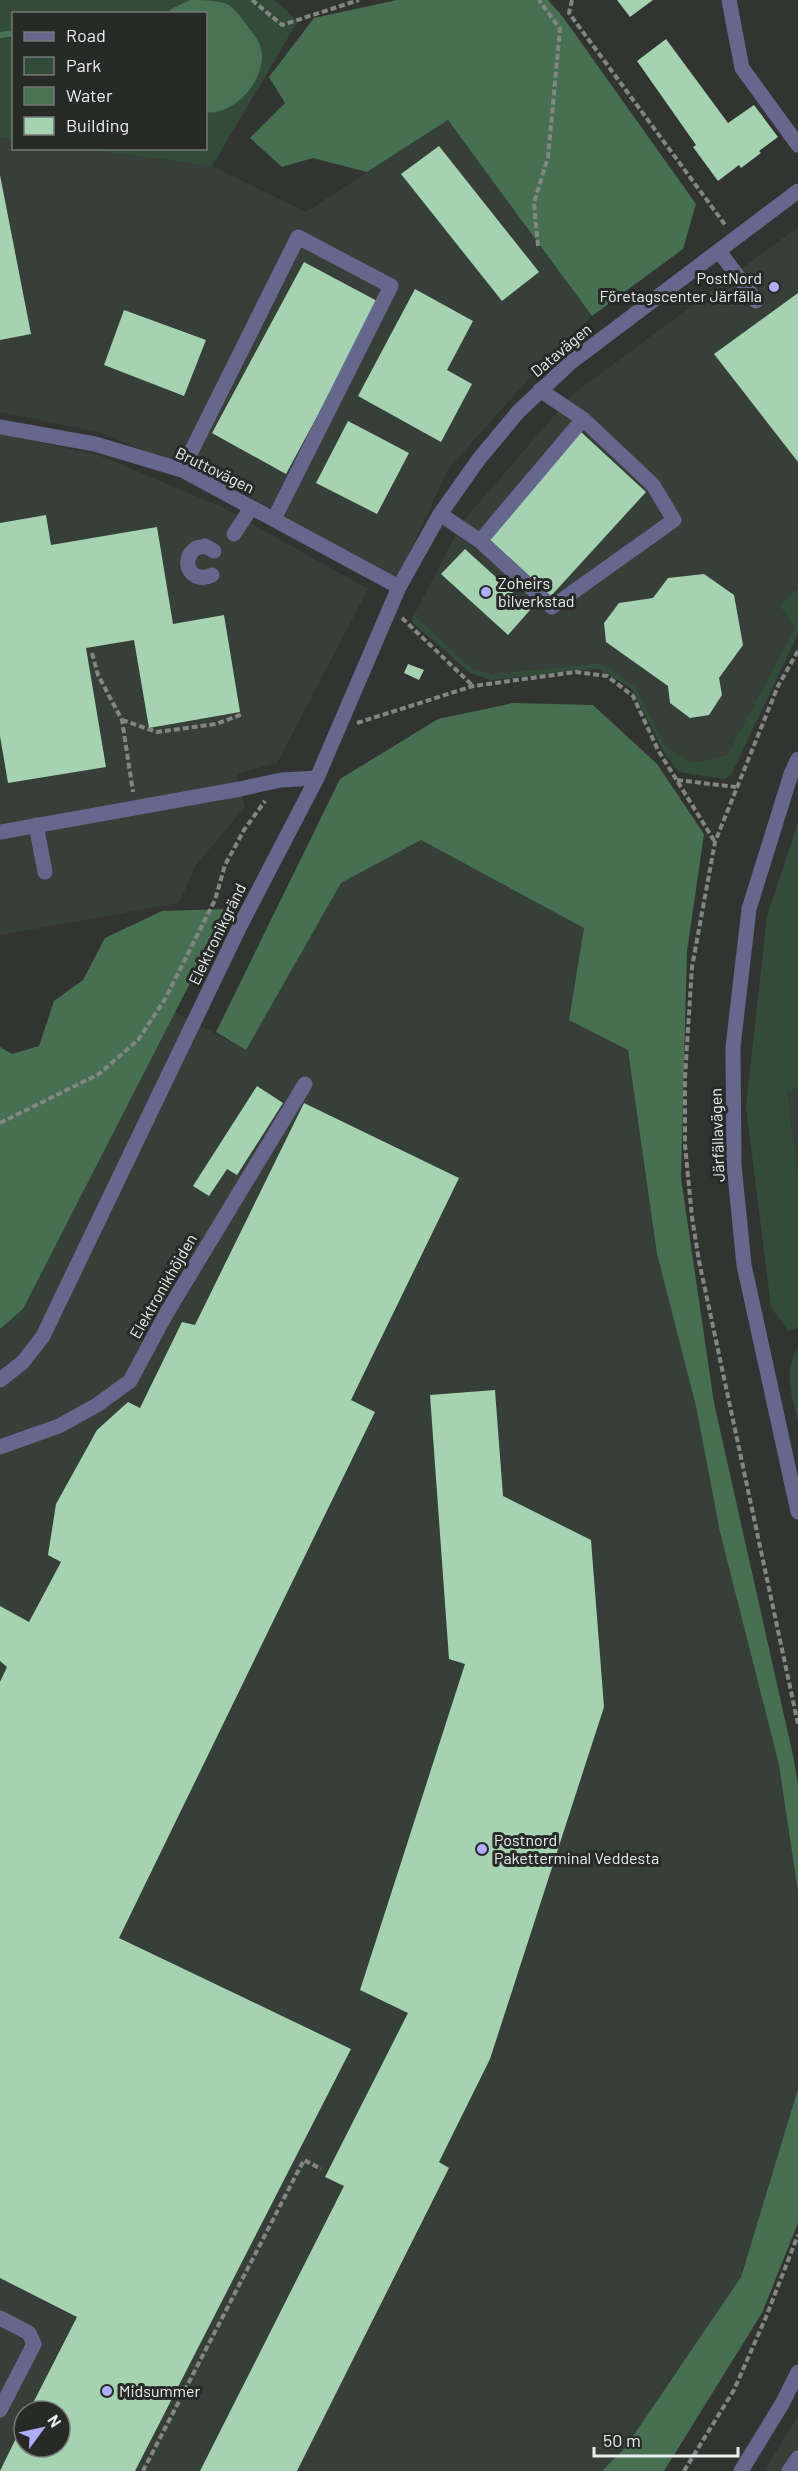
<svg xmlns="http://www.w3.org/2000/svg" width="798" height="2471" font-family="Barlow,sans-serif">
<rect width="100%" height="100%" fill="#323432"/>
<!-- built -->
<g fill="#373f39" fill-rule="evenodd">
<path d="M448,120L592,316L547,359L448,469L397,580L231,486L99,432L0,412V137L13,139L14,148L85,149L212,166L306,212Z"/>
<path d="M798,227V588L779,605L795,628L727,755L692,763L664,744L636,687L601,663L492,674L474,670L414,615L463,521L573,394Z"/>
<path d="M0,434L98,455L222,507L368,589L277,763L237,774L245,807L196,865L179,903L0,935Z"/>
<path d="M421,840L584,928L569,1020L628,1049L657,1254L696,1406L720,1532L779,1765L798,1892V2089L741,2277L625,2448L602,2471H0V1329L23,1309L175,1012L246,1050L341,883ZM24,2411H60V2447H24Z"/>
<path d="M798,1088V1173L787,1091Z"/>
<path d="M798,2415V2471H764L793,2424Z"/>
</g>
<!-- green -->
<g fill="#334c39">
<path d="M0,0H274L298,21L212,166L85,149L206,148V14H14L13,139L0,137Z"/>
<path d="M798,588V634L731,775L724,779L679,772L665,754L632,689L598,669L491,680L470,673L412,622L414,615L474,670L492,674L601,663L636,687L664,744L692,763L727,755L795,628L779,605Z"/>
<path d="M798,823V1088L787,1092L798,1173V1328L788,1331L771,1307L746,1107L767,916Z"/>
<path d="M798,1348V1423C793,1397 782,1371 798,1348Z"/>
</g>
<!-- forest -->
<g fill="#477052">
<path d="M397,0H548L563,17L696,204L683,249L592,316L448,120L367,172L313,158L282,167L250,138L285,103L269,77L314,18Z"/>
<path d="M513,703L593,705L657,764L704,834L687,951L681,1178L714,1403L794,1760L798,1785V1892L779,1765L720,1532L696,1406L657,1254L628,1050L569,1020L584,928L421,840L341,883L246,1050L216,1032L340,779L438,719Z"/>
<path d="M228,909L23,1309L0,1329V1047L12,1054L39,1046L54,1001L83,980L105,938L162,911Z"/>
<path d="M798,2089V2223L762,2313L664,2471H602L625,2448L741,2277Z"/>
</g>
<!-- water -->
<path fill="#487253" d="M190,0C201,0 217,0 227,4C234,8 241,17 246,24C250,30 256,36 259,43C269,64 252,92 236,103C228,109 215,114 206,112V14L167,13L173,8Z"/>
<g fill="none" stroke-linecap="round" stroke-linejoin="round">
<!-- stream -->
<path stroke="#487253" stroke-width="6" d="M0,35L14,33"/>
</g>
<!-- building -->
<g fill="#a5d2b0">
<path d="M617,0H653L630,17Z"/>
<path d="M666,39L728,123L754,105L778,137L759,151L761,153L741,168L739,165L718,181L693,147L696,145L637,61Z"/>
<path d="M439,146L539,272L502,301L401,174Z"/>
<path d="M0,175L31,334L0,340Z"/>
<path d="M304,262L379,302L286,474L212,433Z"/>
<path d="M415,289L473,321L447,370L472,384L441,442L358,396Z"/>
<path d="M798,293V462L714,354Z"/>
<path d="M124,310L206,340L184,396L104,365Z"/>
<path d="M348,421L409,453L377,514L316,483Z"/>
<path d="M581,432L646,492L551,596L486,536Z"/>
<path d="M46,515L51,545L157,527L173,624L224,615L240,712L149,728L134,640L86,648L106,767L8,783L0,736V523Z"/>
<path d="M465,549L531,609L508,635L441,574Z"/>
<path d="M704,574L734,595L743,645L719,678L722,695L709,715L690,718L670,703L668,686L606,642L604,623L619,603L653,598L668,578Z"/>
<path d="M408,664L424,670L419,680L404,673Z"/>
<path d="M257,1086L283,1103L237,1175L227,1169L209,1196L193,1186Z"/>
<path d="M304,1103L459,1178L351,1400L375,1412L119,1938L351,2049L135,2471H0L24,2422V2447H60V2411H29L77,2317L0,2278V1682L7,1667L0,1661V1606L29,1622L61,1562L48,1555L56,1504L97,1430L128,1402L140,1408L182,1322L195,1325Z"/>
<path d="M495,1390L503,1496L591,1540L604,1707L490,2059L439,2162L449,2168L297,2471H200L344,2186L325,2177L408,2013L360,1990L465,1664L449,1659L430,1395Z"/>
</g>
<g fill="none" stroke-linecap="round" stroke-linejoin="round">
<!-- path -->
<g stroke="#848684" stroke-width="4" stroke-dasharray="6 3" stroke-linecap="butt">
<path d="M252,0L282,25L359,0"/>
<path d="M572,0L569,13L726,226"/>
<path d="M538,246L534,203L548,157L560,29L539,0"/>
<path d="M402,618L473,686"/>
<path d="M798,651L778,686L715,842L692,967L685,1077V1145L692,1217L699,1261L798,1724"/>
<path d="M92,653L98,675L122,720L133,792"/>
<path d="M122,720L157,732L216,724L243,714"/>
<path d="M357,723L473,686L576,672L607,676L633,696L658,750L715,842"/>
<path d="M677,780L736,787"/>
<path d="M0,1123L99,1074L138,1040L165,999L215,900L225,865L244,830L265,801"/>
<path d="M143,2471L296,2175L304,2160L321,2169"/>
<path d="M684,2471L734,2390L766,2317L798,2235"/>
</g>
<!-- minor -->
<g stroke="#66678c" stroke-width="15">
<path d="M729,0L742,68L798,145"/>
<path d="M719,251L756,301"/>
<path d="M0,427L95,444L182,470L399,587"/>
<path d="M182,470L298,237L391,286L274,519"/>
<path d="M440,514L480,541L552,607L674,520L653,485L583,419L540,390"/>
<path d="M234,534L251,508"/>
<path d="M480,541L583,419"/>
<path d="M212,575C192,585 178,561 196,548L205,546L214,551"/>
<path d="M798,759L791,774L749,909L733,1047L734,1165L744,1265L798,1512"/>
<path d="M36,825L45,872"/>
<path d="M0,832L240,789L281,780L317,778"/>
<path d="M0,1380L23,1362L43,1336L240,926L317,778L399,587L440,514L479,459L518,412L570,363L798,191"/>
<path d="M0,1447L59,1426L97,1405L130,1381L166,1314L305,1084"/>
<path d="M0,2318L29,2333L34,2344L0,2410"/>
<path d="M741,2471L782,2404L798,2372"/>
<path d="M789,2471L798,2458"/>
</g>
</g>
<!-- markers -->
<g fill="#aeaefb" stroke="#282a28" stroke-width="2">
<circle cx="774" cy="287" r="6"/>
<circle cx="486" cy="592" r="6"/>
<circle cx="482" cy="1849" r="6"/>
<circle cx="107" cy="2391" r="6"/>
</g>
<g text-anchor="middle" stroke-width="6" stroke-linejoin="round" paint-order="stroke">
<!-- poi labels -->
<g font-size="16" fill="#ebedec" stroke="#282a28" text-anchor="start">
<text x="762" y="284" text-anchor="end">PostNord<tspan x="762" dy="18">Företagscenter Järfälla</tspan></text>
<text x="498" y="589">Zoheirs<tspan x="498" dy="18">bilverkstad</tspan></text>
<text x="494" y="1846">Postnord<tspan x="494" dy="18">Paketterminal Veddesta</tspan></text>
<text x="119" y="2397">Midsummer</text>
</g>
<!-- street labels -->
<g font-size="16" fill="#ebedec" stroke="#282a28">
<text transform="translate(561 350) rotate(-40)" y="6">Datavägen</text>
<text transform="translate(215 470) rotate(26)" y="6">Bruttovägen</text>
<text transform="translate(217 934) rotate(-64)" y="6">Elektronikgränd</text>
<text transform="translate(717 1135) rotate(-92)" y="6">Järfällavägen</text>
<text transform="translate(163 1286) rotate(-60)" y="6">Elektronikhöjden</text>
</g>
</g>
<!-- legend -->
<rect x="12" y="12" width="195" height="138" fill="#282a28" stroke="#767876" stroke-width="1.5"/>
<rect x="24" y="32" width="30" height="9" fill="#66678c" stroke="#767876" stroke-width="1.5"/>
<text x="66" y="42" font-size="18" fill="#ebedec">Road</text>
<rect x="24" y="57" width="30" height="18" fill="#334c39" stroke="#767876" stroke-width="1.5"/>
<text x="66" y="72" font-size="18" fill="#ebedec">Park</text>
<rect x="24" y="87" width="30" height="18" fill="#487253" stroke="#767876" stroke-width="1.5"/>
<text x="66" y="102" font-size="18" fill="#ebedec">Water</text>
<rect x="24" y="117" width="30" height="18" fill="#a5d2b0" stroke="#767876" stroke-width="1.5"/>
<text x="66" y="132" font-size="18" fill="#ebedec">Building</text>
<!-- north arrow -->
<g transform="translate(42 2429) rotate(57)"><circle r="28" fill="#282a28" stroke="#767876" stroke-width="1.5"/>
<path d="M0-4.5L10 22L0 15L-10 22Z" fill="#aeaefb"/>
<text y="-9" font-size="16" font-weight="bold" text-anchor="middle" fill="#ebedec">N</text>
</g>
<!-- scale -->
<path d="M594 2447v9h144v-9" fill="none" stroke="#ebedec" stroke-width="3"/>
<text x="603" y="2447" font-size="18" fill="#ebedec" stroke="#282a28" stroke-width="4.5" paint-order="stroke">50 m</text>
</svg>
